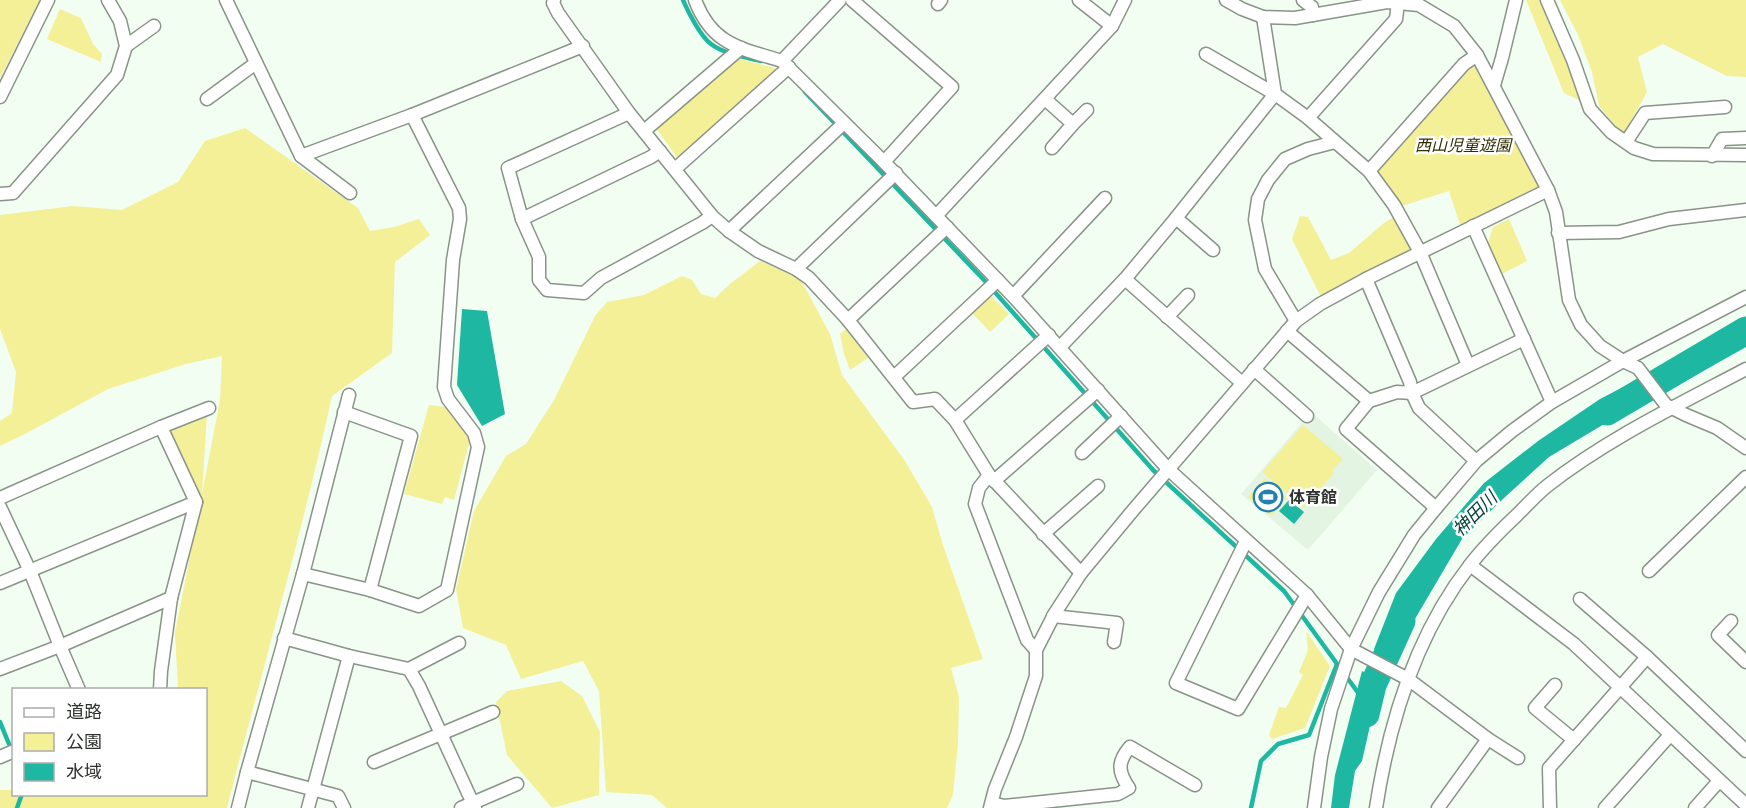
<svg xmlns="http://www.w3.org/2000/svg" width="1746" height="808" font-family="Bitter,'Noto Sans JP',serif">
<rect width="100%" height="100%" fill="#f3fef2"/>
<!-- built -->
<path fill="#e4f4e2" d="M1311,412L1377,470L1308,550L1241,494Z"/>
<!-- green -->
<g fill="#f3f098">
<path d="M0,0H40L0,78Z"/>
<path d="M1526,0H1541L1543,3L1583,102L1564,93Z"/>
<path d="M1560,0H1746V77L1727,76L1663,44L1638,57L1647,92L1623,135L1599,106L1592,72L1578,35Z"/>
<path d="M60,9L81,18L93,44L102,54L101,62L47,39Z"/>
<path d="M737,58L778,69L678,159L656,128Z"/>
<path d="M1473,63L1540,188L1461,228L1449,191L1402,206L1376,169Z"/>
<path d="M245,128L358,208L370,231L394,227L419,219L430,235L395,262L392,353L332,396C302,534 262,670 227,808H0V790H13L14,794H206V690L178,689L175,633L202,495L198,497L170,431L207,415L202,494L220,400L222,356L186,364L108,389L25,434L0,446V421L12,413L16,372L0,329V215L73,206L122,210L178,182L205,141Z"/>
<path d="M1300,216L1308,217L1331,260L1349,253L1384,223L1394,217L1398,222L1412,250L1353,278L1321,297L1292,239Z"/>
<path d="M1509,219L1527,261L1502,274L1488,243L1493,227Z"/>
<path d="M760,261L792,275L802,282L830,334L842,375L905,461L932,507L943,545L983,659L951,668L959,697L958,743L953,795L947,808H667L652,795L606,792L599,691L583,661L521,679L506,645L463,628L456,589L474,511L506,456L526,444L554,400L595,316L607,302L644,295L682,276L692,280L701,294L715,298L730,284Z"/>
<path d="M992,297L1009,314L990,332L971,312L985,299Z"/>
<path d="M846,329L868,358L850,370L844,354L840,334Z"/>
<path d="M429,405L446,407L470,440L454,500L445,497L442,504L404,494Z"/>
<path d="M1303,425L1343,459L1332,471L1334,473L1304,508L1262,472Z"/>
<path d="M1265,478L1287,497L1271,516L1248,497Z"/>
<path d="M1306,631L1330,666L1305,728L1272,739L1269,735L1279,707L1286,708L1303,675L1299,672L1308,650Z"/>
<path d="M561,681L582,696L600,732L599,795L552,808L507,755L496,702L507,691Z"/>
</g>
<!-- water -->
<g fill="#1eb8a2">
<path d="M462,309L487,311L505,414L482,426L457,385Z"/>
<path d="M1746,320V347L1671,389L1655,371Z"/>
<path d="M1631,383L1646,399L1549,457L1504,498L1462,539L1392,658L1374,649L1396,593L1436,539L1484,483L1538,441L1600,399Z"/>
<path d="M1289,500L1304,512L1294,524L1279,511Z"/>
<path d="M1362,671L1385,682L1372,717L1362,761L1355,771L1349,808H1331L1335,775Z"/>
</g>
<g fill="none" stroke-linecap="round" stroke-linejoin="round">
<!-- stream -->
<g stroke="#1eb8a2" stroke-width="4.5">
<path d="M683,0C688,12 701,37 711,44C724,54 745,57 761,61"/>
<path d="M805,92L985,281L1154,471L1284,591L1359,694"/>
<path d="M0,722L9,744"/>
<path d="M17,808L22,794"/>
<path d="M1251,808L1261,761L1278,744L1309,735L1337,664"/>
</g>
<!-- river -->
<g stroke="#1eb8a2" stroke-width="27">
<path d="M1607,412L1746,330"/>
<path d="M1366,714L1373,685L1402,621"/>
</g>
<!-- minor casing -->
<g stroke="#899388" stroke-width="15">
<g id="minor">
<path d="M226,0L301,156L412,115L583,46"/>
<path d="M554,0L553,3L558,13L629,113L712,216L729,231L758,251L796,269L809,278L848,320L913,402L935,399L955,420L989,475L1081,573"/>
<path d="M695,0C712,45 740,48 782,61"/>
<path d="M840,0L782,61L884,162L1013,296L1168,469L1307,595L1351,649L1408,679L1488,739L1438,808"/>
<path d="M852,0L952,87L884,162"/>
<path d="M1079,0L1112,26"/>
<path d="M1226,0L1242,9L1263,17L1295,18L1387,2L1419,5L1454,26L1477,55L1548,190L1556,212L1569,300L1581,325L1600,346L1623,361L1638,368L1666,405L1686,415L1717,428L1746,448"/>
<path d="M1303,0L1312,7L1313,15"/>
<path d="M1547,0L1573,60L1590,109L1611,132L1634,148L1653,154L1746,155"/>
<path d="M938,4L941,0"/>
<path d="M126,46L154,26"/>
<path d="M1206,54L1275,94L1308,118L1369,171L1394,205L1420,252L1468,365"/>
<path d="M1494,85L1502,58L1516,0"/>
<path d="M0,97L48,0"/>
<path d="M207,99L256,63"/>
<path d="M1045,99L1073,124L1052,148"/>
<path d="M629,113L508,168L522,219L539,257V280L547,290L584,293L601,278L702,223L712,216"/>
<path d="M1308,118L1396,19L1398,3"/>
<path d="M1073,124L1087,110"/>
<path d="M644,131L741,48"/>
<path d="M1626,142L1645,113L1725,107"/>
<path d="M301,156L350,193"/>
<path d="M1712,156L1722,139L1746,138"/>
<path d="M675,169L789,67"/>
<path d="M1369,171L1464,64L1477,55"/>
<path d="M0,194L13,193L117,75L126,46L120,21L108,0"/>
<path d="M936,216L1112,26L1125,0"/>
<path d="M1176,218L1213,250"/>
<path d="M522,219L651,157L660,151"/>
<path d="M1473,226L1552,402"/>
<path d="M729,231L844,123"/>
<path d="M1558,233L1619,232L1669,219L1746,210"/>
<path d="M796,269L896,173"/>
<path d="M1125,279L1242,383"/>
<path d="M1366,279L1410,382L1412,393L1419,408L1476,461"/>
<path d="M1013,296L1105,198"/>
<path d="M1167,317L1188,295"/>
<path d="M848,320L947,227"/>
<path d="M1296,321L1265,269L1255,220L1258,199L1268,180L1285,159L1308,149L1335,142"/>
<path d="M1287,331L1369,401L1397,392L1412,393L1524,339"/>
<path d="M1060,347L1125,279L1176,218L1275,94L1263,17"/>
<path d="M1254,369L1307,416"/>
<path d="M894,377L998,280"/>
<path d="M1369,401L1346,429L1436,508"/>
<path d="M344,412L411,436L370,590"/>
<path d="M955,420L1049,335"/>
<path d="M1082,453L1121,416"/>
<path d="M989,475L979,488L975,504L1027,640L1036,650"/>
<path d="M994,481L1098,390"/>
<path d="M0,498L161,427L209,408"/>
<path d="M0,507L30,571L60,646L79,690"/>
<path d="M1043,534L1098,486"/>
<path d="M1246,541L1176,683L1238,709L1307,595"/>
<path d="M1470,565L1574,644L1746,805"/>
<path d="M1649,571L1746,477"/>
<path d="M303,574L370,590L419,606L447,590L478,447L474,433L448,399L444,387L453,260L460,219L459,208L412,115"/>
<path d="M0,583L196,502"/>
<path d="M1053,616L1117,623L1114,642"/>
<path d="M1731,621L1718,635L1746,662"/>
<path d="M284,638L349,656L409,669L419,686L475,808"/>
<path d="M1647,657L1746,751"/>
<path d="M0,669L60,646L171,598"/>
<path d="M409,669L459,643"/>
<path d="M1555,685L1535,708L1574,740"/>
<path d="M160,690L161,671L171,598L196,502L161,427"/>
<path d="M1488,739L1518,758"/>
<path d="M0,757L14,751"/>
<path d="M374,762L493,712"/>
<path d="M247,772L338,796L344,808"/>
<path d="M992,803L1004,806L1118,794L1129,788C1118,772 1117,762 1130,747L1195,785"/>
<path d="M238,808L247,772L303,574L349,395"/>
<path d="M308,808L349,656"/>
<path d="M461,808L517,784"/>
<path d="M990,808L995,789L1016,737L1036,676V650L1055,613L1081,573L1135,508L1296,321L1320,304L1366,279L1548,190"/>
<path d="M1314,808L1321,757L1331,709L1351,649L1379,592L1414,535L1436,508L1476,461L1512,431L1552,402L1623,361L1746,297"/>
<path d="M1376,808C1389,723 1417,633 1470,565C1484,547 1501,530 1517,515C1527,505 1536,495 1547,486C1607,439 1678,405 1746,369"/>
<path d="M1550,808L1549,768L1647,657L1580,599"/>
<path d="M1605,808L1670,735"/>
<path d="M1695,808L1719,781"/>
</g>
</g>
<!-- minor -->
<use href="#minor" stroke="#fff" stroke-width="12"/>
</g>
<!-- icons -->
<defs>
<g id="stadium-ring" transform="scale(1.5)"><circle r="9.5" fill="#fff" stroke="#2281ad" stroke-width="1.5"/><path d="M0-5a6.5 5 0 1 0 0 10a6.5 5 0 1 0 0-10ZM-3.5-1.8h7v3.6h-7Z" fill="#2281ad"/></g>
</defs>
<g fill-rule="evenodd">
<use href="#stadium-ring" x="1268" y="497"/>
</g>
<g text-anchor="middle" stroke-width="5" stroke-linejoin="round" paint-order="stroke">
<!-- park labels -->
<g font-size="16" font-style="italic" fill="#312f02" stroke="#fff">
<text x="1463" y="151">西山児童遊園</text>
</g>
<!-- poi labels -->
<g font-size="16" font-weight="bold" fill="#2f332e" stroke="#fff" text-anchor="start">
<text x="1289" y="503">体育館</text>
</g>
<!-- water labels -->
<g font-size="18" font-style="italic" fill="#06453c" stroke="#fff">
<text transform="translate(1475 514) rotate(-45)" y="6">神田川</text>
</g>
</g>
<!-- legend -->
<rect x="12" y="688" width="195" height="108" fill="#ffffff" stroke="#acadab" stroke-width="1.5"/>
<rect x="24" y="708" width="30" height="9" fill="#ffffff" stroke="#acadab" stroke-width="1.5"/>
<text x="66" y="718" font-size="18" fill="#2f332e">道路</text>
<rect x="24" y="733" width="30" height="18" fill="#f3f098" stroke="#acadab" stroke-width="1.5"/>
<text x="66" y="748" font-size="18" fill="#2f332e">公園</text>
<rect x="24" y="763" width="30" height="18" fill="#1eb8a2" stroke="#acadab" stroke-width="1.5"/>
<text x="66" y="778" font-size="18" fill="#2f332e">水域</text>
</svg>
